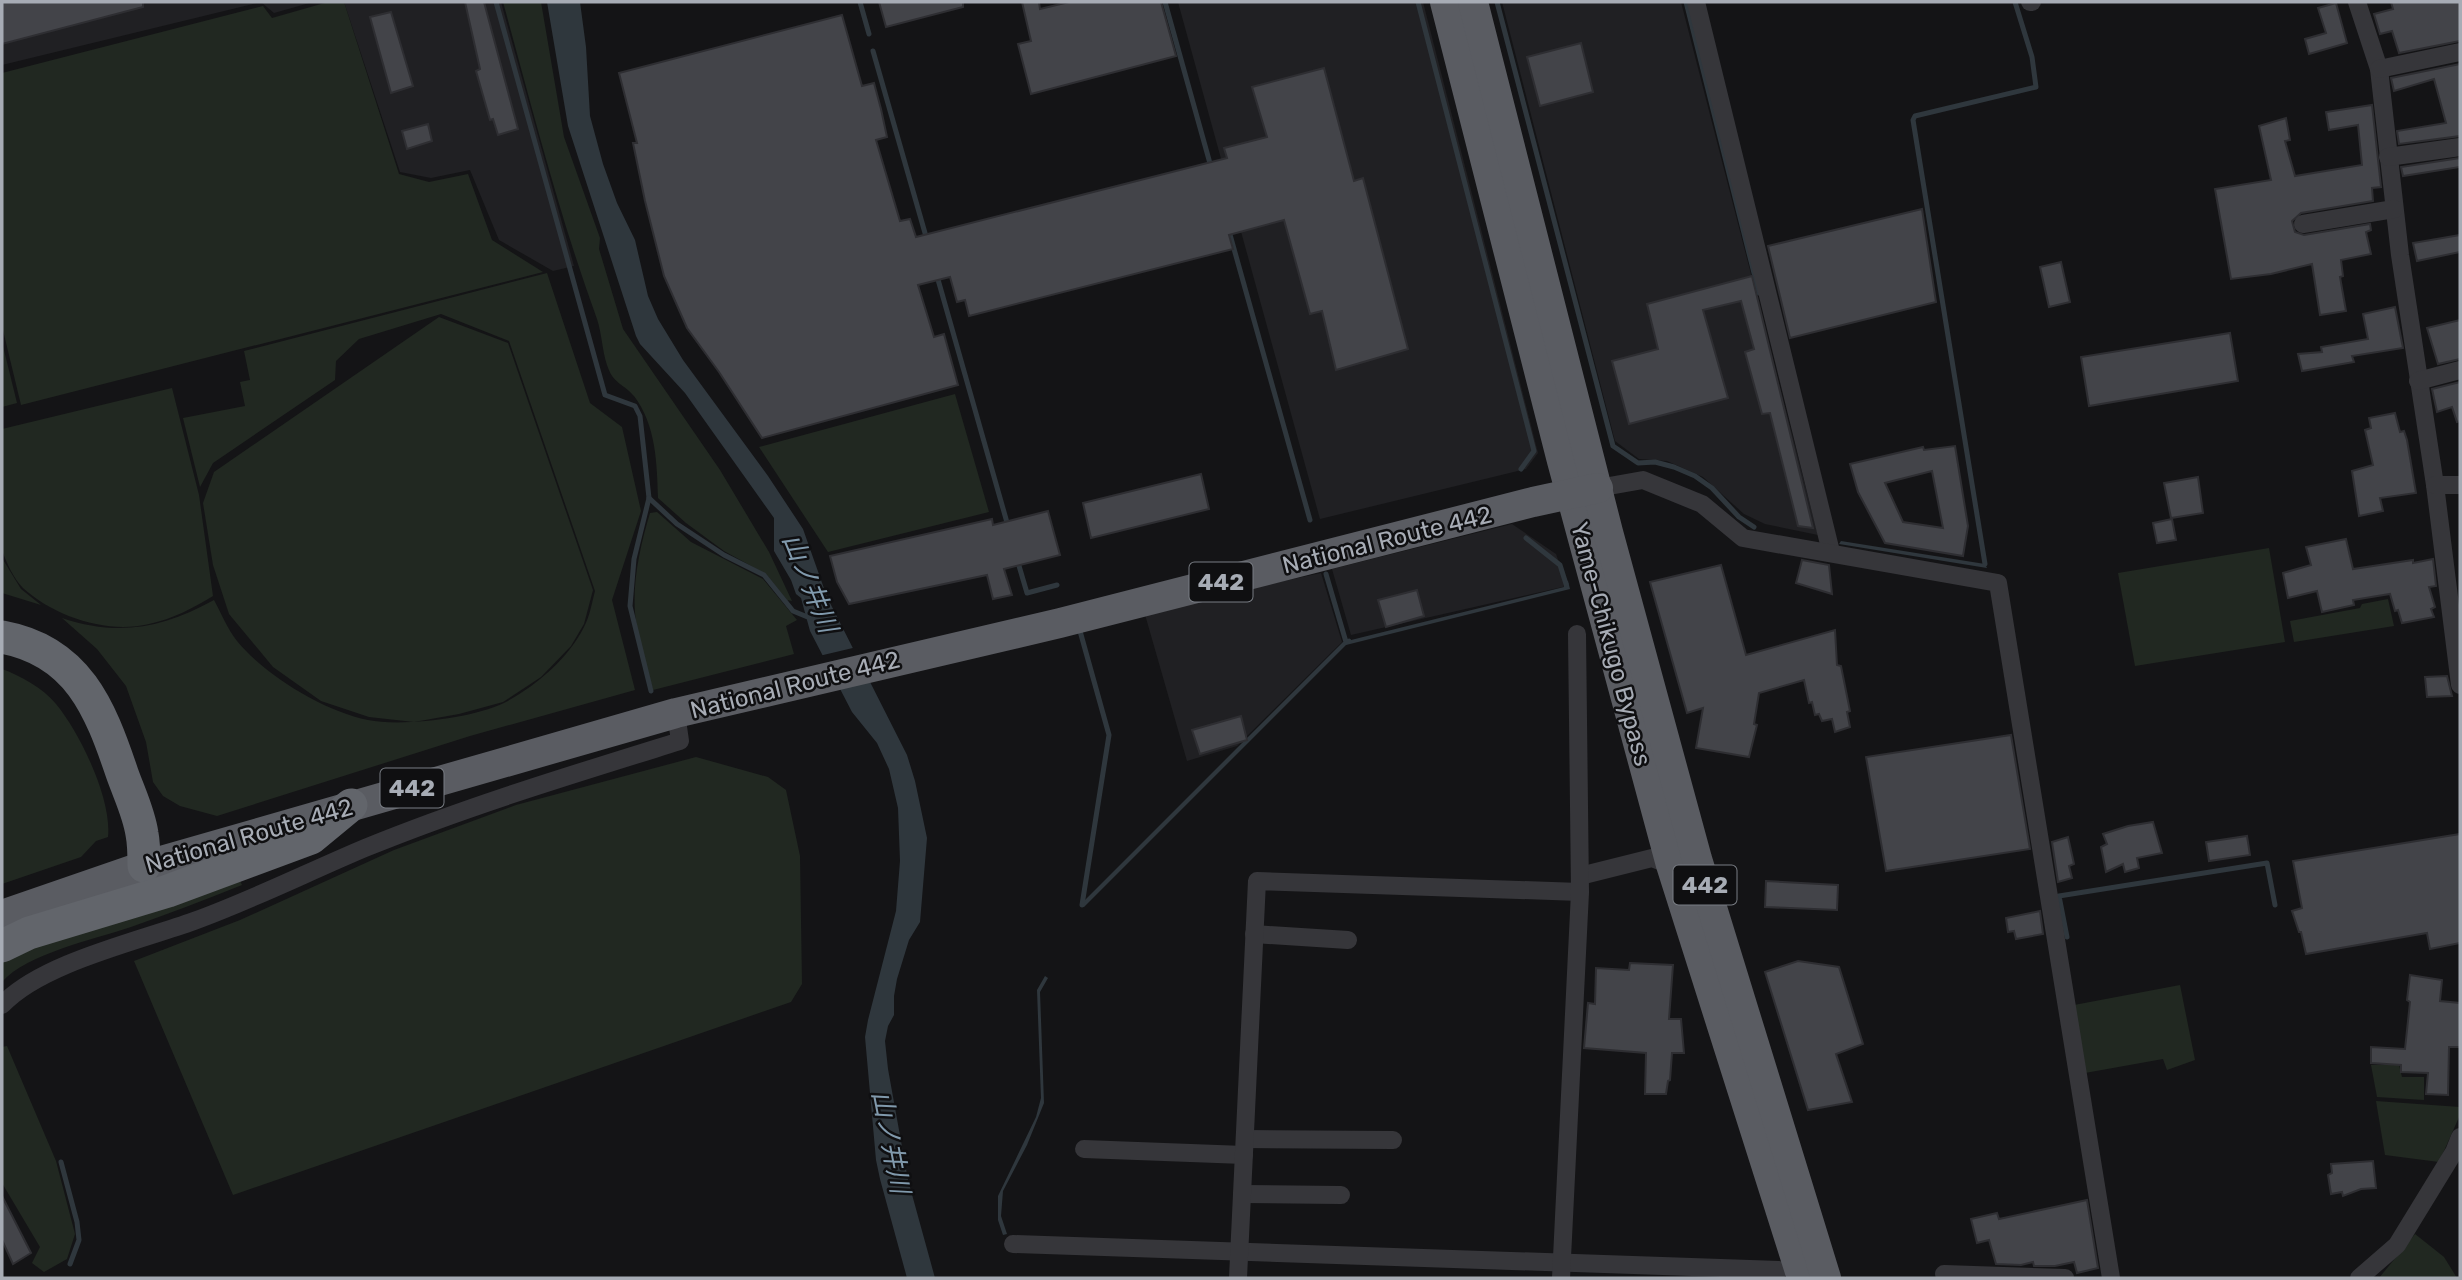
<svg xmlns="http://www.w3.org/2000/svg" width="2462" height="1280" font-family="Rubik,'Noto Sans JP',sans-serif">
<rect width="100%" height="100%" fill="#141416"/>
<!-- built -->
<g fill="#202023">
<path d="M2,2H313L274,13L261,2L2,65Z"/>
<path d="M344,2H501L574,266L553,271L499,240L470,170L431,178L400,172Z"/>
<path d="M1178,2H1423L1538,453L1526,469L1320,519Z"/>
<path d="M1502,2H1681L1818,535L1765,524L1744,514L1703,477L1667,461L1639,459L1615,441Z"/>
<path d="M1512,524L1556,554L1567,586L1351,635L1332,569Z"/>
<path d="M1321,573L1342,642L1237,746L1187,761L1144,611Z"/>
</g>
<!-- green -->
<g fill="#212821">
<path d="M328,2H344L399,174L429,182L468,174L492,240L543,272L21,405L2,326V73L263,6L272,18Z"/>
<path d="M503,2H541L564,137L600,238L599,249L623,329L720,470L769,552L792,601L787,600L766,574L724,551L686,523L658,498C657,463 656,425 634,396C624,384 613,384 607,365C602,350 602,334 597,319C559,215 532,108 503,2Z"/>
<path d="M547,273L590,403L622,427L641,511L612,600L635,690L470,736L217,816L180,806L163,796L153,782L146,742L126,686L97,649L62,618C118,637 163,628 214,600C221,613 228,630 237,641C266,676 324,711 368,720C401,727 474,718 504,703C536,686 568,659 584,627C590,616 592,602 595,591L509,341L441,314L359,339L336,361L335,380L213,463L200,487L183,418L245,406L240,382L250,380L244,351Z"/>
<path d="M439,317L508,343L593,590L584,624L571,646L541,677L503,702L459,714L414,722L369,717L321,701L273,667L229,614L213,565L203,503L214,472Z"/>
<path d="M2,342L17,403L2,407Z"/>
<path d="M172,388L199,495L213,596C193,608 173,619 149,624C107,634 55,617 23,588C14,579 6,562 2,550V429Z"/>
<path d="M955,394L989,512L828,552L759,447Z"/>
<path d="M657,512L691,542L763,579L797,620L786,626L794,654L653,690C647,667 639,644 636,621C631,587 640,546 650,513Z"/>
<path d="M2269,548L2285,642L2135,666L2118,573Z"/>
<path d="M2,558L21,589L41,605L2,593Z"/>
<path d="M2388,599L2394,626L2294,642L2290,621L2360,608L2362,604Z"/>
<path d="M2,669C21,676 43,688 56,704C80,733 112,799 108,837L96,841L81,857L2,884Z"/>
<path d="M696,757L768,777L786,790L800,856L802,984L791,1002L233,1195L134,961L240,920L394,850L516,805Z"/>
<path d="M237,874L242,885C205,900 168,914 131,927C95,939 26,954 2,982V958Z"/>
<path d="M2180,985L2195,1060L2167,1070L2163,1059L2085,1073L2074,1005Z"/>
<path d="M7,1046L56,1161L75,1234L67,1259L44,1272L32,1263L40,1247L2,1183V1047Z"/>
<path d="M2371,1065H2399L2402,1077H2424V1100L2377,1097Z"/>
<path d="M2376,1101L2460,1107V1115L2439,1162L2385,1155Z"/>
<path d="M2415,1234L2444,1257L2457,1278H2379Z"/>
</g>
<!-- water -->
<g fill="#2f373d">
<path d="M547,2H580L586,47L590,116L603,164L617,203L635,240L648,296L658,319L683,360L768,476L803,529L827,597L907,755L915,781L927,838L920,922L909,940L897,979L894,996V1015L888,1026L885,1041L888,1069L908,1180L935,1278H907L880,1179L876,1160L865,1037L868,1020L896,911L900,861L898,808L889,769L877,743L852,712L810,631L801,598L796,594L791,580L774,551V518L685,393L640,344L636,336L568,126Z"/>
<path d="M1841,541L1985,564L1987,568L1839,544Z"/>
<path d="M1564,580L1568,581L1570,589L1346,645L1084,907L1080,905L1343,642L1564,587Z"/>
<path d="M1045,976L1048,978L1040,992L1044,1103L1027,1145L1003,1191L1001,1216L1007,1234L1003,1235L998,1220V1196L1036,1117L1041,1098L1037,990Z"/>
</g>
<!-- pier -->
<path fill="#141416" d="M857,647L873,680L836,689L819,656Z"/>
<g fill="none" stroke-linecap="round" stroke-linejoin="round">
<!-- stream -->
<g stroke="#2f373d" stroke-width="5">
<path d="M496,2L605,395L635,406L640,416L649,498L634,559L630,606L651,691"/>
<path d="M860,2L869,34"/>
<path d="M1165,2L1211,167"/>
<path d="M1418,2L1534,451L1521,469"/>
<path d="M1497,2L1613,446L1638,463L1655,462L1674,467L1695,476L1712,488L1739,517L1754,527"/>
<path d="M1686,2L1759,293"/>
<path d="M873,51L927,240"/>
<path d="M1229,231L1310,520"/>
<path d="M937,276L1008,526"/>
<path d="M649,498L677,524L724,555L764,575L793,611L810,618"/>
<path d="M1526,538L1560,565L1566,584"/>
<path d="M1017,559L1027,593L1057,585"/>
<path d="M1985,564L1913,120L1915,116L2036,87L2032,57L2015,2"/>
<path d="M1326,574L1346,642L1349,641"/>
<path d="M1080,631L1109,735L1082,905"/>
<path d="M2067,937L2059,896L2267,863L2275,905"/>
<path d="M61,1162L77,1222L79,1240L70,1264"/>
</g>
</g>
<!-- building -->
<g fill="#434449" stroke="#2e2e32" stroke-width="2" fill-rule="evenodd">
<path d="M2,2H143V7L2,44Z"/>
<path d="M465,2H484L518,129L498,135L493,119L490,120L476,71L480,69Z"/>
<path d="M879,2H963V7L886,27Z"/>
<path d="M1022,2H1039L1040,9L1069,2H1161L1176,56L1031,94L1018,44L1031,41Z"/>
<path d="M2391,2H2460V41L2399,53L2392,31L2380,34L2374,14L2393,9Z"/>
<path d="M2336,3L2347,43L2309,54L2305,39L2326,33L2318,8Z"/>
<path d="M391,12L413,86L391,93L370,17Z"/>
<path d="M842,15L862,86L874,83L881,109L887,137L876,140L900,221L910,219L916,237L1227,158L1224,148L1267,137L1252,87L1324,68L1354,181L1363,178L1408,349L1336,370L1322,311L1310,314L1284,220L1229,235L1233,249L969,316L965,300L957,302L950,277L918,285L934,337L944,334L958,385L762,438L719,372L687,328L664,276L645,201L633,143H637L619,73Z"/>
<path d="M1581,43L1593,92L1540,106L1527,57Z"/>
<path d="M2460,64V136L2399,144L2397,131L2446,123L2434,79L2394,91L2391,78Z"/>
<path d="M2372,105L2381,187L2372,188L2373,201L2301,213L2292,221L2295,232L2304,235L2370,224L2371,230L2366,232L2371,254L2341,260L2343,276L2340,277L2346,311L2320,315L2312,264L2271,274L2231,279L2215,189L2271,180L2259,126L2286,118L2290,140L2285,141L2295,176L2362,165L2358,125L2329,130L2326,112Z"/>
<path d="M428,124L432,141L407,149L402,131Z"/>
<path d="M2460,158V167L2403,176L2401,167Z"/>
<path d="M1922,209L1936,302L1790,338L1768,246Z"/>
<path d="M2460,235V252L2417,261L2413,243Z"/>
<path d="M2061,262L2070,302L2049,307L2040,267Z"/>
<path d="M1752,276L1813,528L1798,526L1770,413L1762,414L1745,352L1754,349L1741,301L1703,310L1728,398L1629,424L1612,361L1658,349L1647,304Z"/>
<path d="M2395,307L2403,348L2352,356L2354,362L2302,371L2298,354L2322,352L2321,347L2368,339L2363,314Z"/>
<path d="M2460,320V359L2438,364L2427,328Z"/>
<path d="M2230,333L2238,381L2089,406L2081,357Z"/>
<path d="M2460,382V421L2457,422L2452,407L2437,412L2432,389Z"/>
<path d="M2395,413L2400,432L2404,431L2407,440L2416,493L2380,498L2383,511L2359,516L2352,471L2373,465L2365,430L2371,428L2369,418Z"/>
<path d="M1955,446L1968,526L1963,556L1885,543L1858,492L1850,464L1923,447L1924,450ZM1932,471L1943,528L1903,522L1885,483Z"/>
<path d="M1201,474L1209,509L1091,538L1083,503Z"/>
<path d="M2198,477L2203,513L2171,518L2164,483Z"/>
<path d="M1048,511L1060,555L1004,569L1012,595L993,599L987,575L849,604L837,582L830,556L992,519L993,525Z"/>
<path d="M2172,519L2176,540L2157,543L2153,523Z"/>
<path d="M2346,539L2353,569L2413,560V563L2433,559L2436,586L2429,587L2435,607L2431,609L2434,617L2402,623L2398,610L2395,611L2390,594L2353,600L2354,605L2322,612L2317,591L2288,598L2283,573L2311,565L2306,547Z"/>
<path d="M1802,560L1829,565L1832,594L1796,583Z"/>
<path d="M1721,565L1746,655L1835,630L1837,665L1841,666L1850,711L1847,712L1850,727L1835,732L1832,719L1822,721L1819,714L1815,715L1812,702L1809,703L1804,680L1759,693L1754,724L1757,725L1749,757L1696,748L1703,708L1687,713L1650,582Z"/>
<path d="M1417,590L1424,616L1386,627L1378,600Z"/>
<path d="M2447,676L2452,696L2427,697L2425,677Z"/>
<path d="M1241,716L1247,740L1200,754L1192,730Z"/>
<path d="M2011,735L2030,849L1886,871L1866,757Z"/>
<path d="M2153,822L2162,853L2137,858L2139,868L2125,872L2123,864L2106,872L2101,847L2107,844L2103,834L2128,826Z"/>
<path d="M2460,834V943L2430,949L2427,933L2306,954L2301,932H2299L2292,911L2302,908L2293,861Z"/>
<path d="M2247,836L2250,855L2209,861L2206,842Z"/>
<path d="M2068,837L2074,864L2069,866L2072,878L2058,882L2052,842Z"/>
<path d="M1766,881L1838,885L1837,910L1765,907Z"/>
<path d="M2040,911L2043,934L2016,939L2014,931L2008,932L2006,918Z"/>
<path d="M1798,961L1839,967L1863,1044L1836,1054L1852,1102L1808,1110L1765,972Z"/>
<path d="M1630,963L1673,965L1669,1019H1681L1684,1053H1672L1670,1080L1668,1081L1666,1094H1645L1646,1053L1584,1048L1588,1003L1595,1004L1596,968L1629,970Z"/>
<path d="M2410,975L2442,980L2440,1001L2460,1003V1047H2449L2448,1095L2426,1094L2428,1073L2401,1072V1065L2371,1063V1047L2405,1049L2410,1002L2407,1000Z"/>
<path d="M2373,1161L2376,1188L2361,1189L2343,1196L2342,1192L2331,1194L2328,1175L2332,1173L2331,1164Z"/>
<path d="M2,1196L31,1253L13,1264L2,1240Z"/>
<path d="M2087,1200L2098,1268L2077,1273L2074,1262L2055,1266H2034L2033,1262L2021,1265L1996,1264L1989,1240L1977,1243L1971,1219L1997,1213L1999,1219Z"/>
</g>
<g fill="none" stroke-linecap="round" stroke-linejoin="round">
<!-- minor -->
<g stroke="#36363a" stroke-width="18">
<path d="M1696,2L1831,552"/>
<path d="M2030,2H2032"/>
<path d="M2357,2L2379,69L2400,255L2435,485L2460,685"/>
<path d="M2379,69L2460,52"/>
<path d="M2388,157L2460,147"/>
<path d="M2303,224L2394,209"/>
<path d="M2418,381L2460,370"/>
<path d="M2435,485H2460"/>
<path d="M1598,488L1643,480L1702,504L1743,538L1998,583L2111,1278"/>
<path d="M1580,876L1652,858L1671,865H1675"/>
<path d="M1254,934L1348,940"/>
<path d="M2,1005C41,963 139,941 194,921C252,900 308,872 365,848C468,806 574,774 680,741L676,713"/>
<path d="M1245,1139L1393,1140"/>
<path d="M1084,1149L1244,1155"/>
<path d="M1242,1194L1341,1195"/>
<path d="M1013,1244L1779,1270"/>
<path d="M1944,1274L2065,1278"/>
<path d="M1238,1278L1257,881L1580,892"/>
<path d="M1561,1278L1580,892L1577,634"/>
<path d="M2359,1278L2397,1245L2454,1152L2460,1137"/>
</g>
<!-- trunk -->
<g stroke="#5a5c62" stroke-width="30">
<path d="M1445,2L1562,461L1671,865L1802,1278"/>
<path d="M1473,2L1608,532L1697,859L1826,1278"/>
<path d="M2,915L144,866L676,713L1060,623L1533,502L1598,488"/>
</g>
<!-- motorway -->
<g stroke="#62656b" stroke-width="33">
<path d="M2,637C78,651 100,708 122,773C129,793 139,813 142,834C144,844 144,856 144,866"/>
<path d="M2,946L29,933L168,891L311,838L351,805"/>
</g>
</g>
<g text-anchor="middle" stroke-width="5" stroke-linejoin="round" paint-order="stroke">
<!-- shield labels -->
<g fill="#0f0f11" stroke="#797d84" stroke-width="2">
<rect x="1189.5" y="562.5" width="63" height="39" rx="5"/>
<rect x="380.5" y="768.5" width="63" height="39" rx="5"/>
<rect x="1673.5" y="865.5" width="63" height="39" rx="5"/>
</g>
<g font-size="23" font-weight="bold" fill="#a7acb5">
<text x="1221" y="590">442</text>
<text x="412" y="796">442</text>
<text x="1705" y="893">442</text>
</g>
<!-- street labels -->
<g font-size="24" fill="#a7acb5" stroke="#0f0f11">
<text transform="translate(1387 540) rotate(-14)" y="8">National Route 442</text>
<text transform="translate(1611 644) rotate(75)" y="8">Yame-Chikugo Bypass</text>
<text transform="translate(795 685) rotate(-14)" y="8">National Route 442</text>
<text transform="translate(249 836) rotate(-16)" y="8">National Route 442</text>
</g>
<!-- water labels -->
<g font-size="26" font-style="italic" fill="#819aad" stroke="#0f0f11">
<text transform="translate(810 583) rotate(68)" y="9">山ノ井川</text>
<text transform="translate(891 1142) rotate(79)" y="9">山ノ井川</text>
</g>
</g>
<!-- border -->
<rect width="2462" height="1280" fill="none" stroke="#a7acb5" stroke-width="7"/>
</svg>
